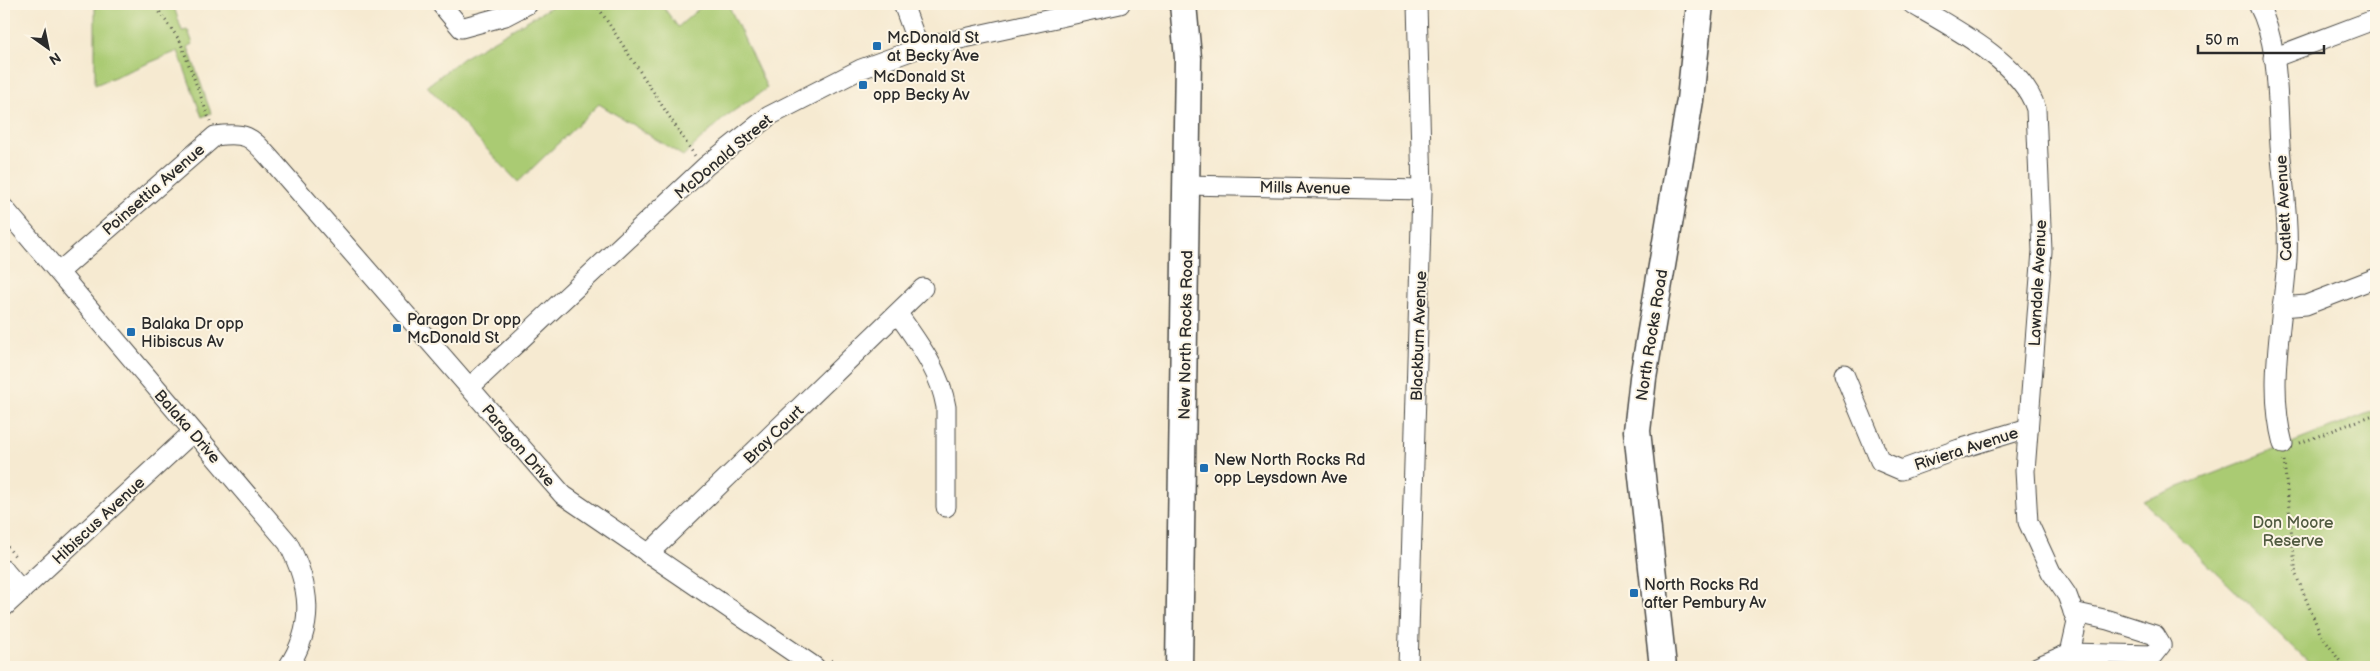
<svg xmlns="http://www.w3.org/2000/svg" width="2380" height="671" font-family="'Balsamiq Sans',sans-serif">
<rect width="100%" height="100%" fill="#fcf5e5"/>
<filter id="ink" filterUnits="userSpaceOnUse"><feTurbulence type="fractalNoise" baseFrequency=".02" numOctaves="2"/><feDisplacementMap in="SourceGraphic" scale="10" xChannelSelector="R" yChannelSelector="G"/><feConvolveMatrix kernelMatrix="1 2 1 2 8 2 1 2 1" color-interpolation-filters="sRGB"/></filter>
<filter id="wash" filterUnits="userSpaceOnUse"><feTurbulence type="fractalNoise" baseFrequency=".0096" numOctaves="4" result="noise"/><feDisplacementMap in="SourceGraphic" scale="20" xChannelSelector="R" yChannelSelector="G"/><feGaussianBlur stdDeviation="1.12" result="paint"/><feColorMatrix in="noise" values="0 0 0 0 0 0 0 0 0 0 0 0 0 0 0 0 0 1.4 0 .05"/><feComposite in="paint" operator="in"/></filter>
<g filter="url(#wash)">
<rect width="100%" height="100%" fill="#f6ead1"/>
<!-- green -->
<g fill="#aacb73" stroke="#6a7b4f">
<path d="M95,4H173L182,31L188,30L193,44L188,47L211,113L202,117L178,51L95,85Z"/>
<path d="M556,4H661L678,27L704,4H728L767,88L725,117L683,156L599,104L518,182L427,86L463,58Z"/>
<path d="M2376,410V667H2313L2143,501Z"/>
</g>
</g>
<g filter="url(#ink)">
<g fill="none" stroke-linecap="round" stroke-linejoin="round">
<!-- street casing -->
<g stroke="#494844" stroke-width="21">
<g id="street">
<path d="M441,4L461,28L505,16L528,4"/>
<path d="M903,4L919,48"/>
<path d="M1912,4C1952,27 2022,63 2036,109L2042,251L2025,471L2028,522L2051,572L2067,595L2077,622L2070,653L2037,667"/>
<path d="M2258,4C2280,45 2277,100 2280,146C2283,183 2289,222 2287,259C2283,321 2267,384 2283,444"/>
<path d="M2273,58L2376,19"/>
<path d="M1187,185L1422,190"/>
<path d="M4,208L288,543C310,585 316,625 288,667"/>
<path d="M59,272L215,136C251,131 252,139 275,164L563,495L815,667"/>
<path d="M2282,307L2306,305L2376,278"/>
<path d="M898,314C919,344 940,371 946,407V507"/>
<path d="M1844,374L1880,461L1901,470L1959,449L2028,428"/>
<path d="M470,387L706,166L769,116L861,69L919,48L1120,4"/>
<path d="M648,554L923,288"/>
<path d="M4,570L22,591"/>
<path d="M4,607L193,432"/>
<path d="M2070,653L2153,655L2161,645L2155,635L2108,620L2073,612"/>
<path d="M1408,667L1422,190L1417,4"/>
</g>
</g>
<!-- secondary casing -->
<g stroke="#494844" stroke-width="29">
<g id="secondary">
<path d="M1179,667L1188,58L1183,4"/>
<path d="M1663,667L1637,431L1643,378L1690,100L1700,4"/>
</g>
</g>
<!-- path -->
<g stroke="#494844" stroke-width="3" stroke-dasharray="1 4" stroke-linecap="butt">
<path d="M154,4L180,41L210,121"/>
<path d="M596,4L695,156"/>
<path d="M2300,443L2376,414"/>
<path d="M2284,461L2296,575L2320,633L2344,667"/>
<path d="M4,543L15,556"/>
<path d="M831,660L840,667"/>
</g>
<!-- street -->
<use href="#street" stroke="#fff" stroke-width="19"/>
<!-- secondary -->
<use href="#secondary" stroke="#fff" stroke-width="26"/>
</g>
</g>
<!-- markers -->
<g fill="#1f6fb2" stroke="#fcf5e5" stroke-width="2">
<rect x="872" y="41" width="10" height="10" rx="2.5"/>
<rect x="858" y="80" width="10" height="10" rx="2.5"/>
<rect x="392" y="323" width="10" height="10" rx="2.5"/>
<rect x="126" y="327" width="10" height="10" rx="2.5"/>
<rect x="1199" y="463" width="10" height="10" rx="2.5"/>
<rect x="1629" y="588" width="10" height="10" rx="2.5"/>
</g>
<g text-anchor="middle" stroke-width="4" stroke-linejoin="round" paint-order="stroke">
<!-- poi labels -->
<g font-size="16" fill="#2b2b2b" stroke="#fcf5e5" text-anchor="start">
<text x="887" y="43">McDonald St<tspan x="887" dy="18">at Becky Ave</tspan></text>
<text x="873" y="82">McDonald St<tspan x="873" dy="18">opp Becky Av</tspan></text>
<text x="407" y="325">Paragon Dr opp<tspan x="407" dy="18">McDonald St</tspan></text>
<text x="141" y="329">Balaka Dr opp<tspan x="141" dy="18">Hibiscus Av</tspan></text>
<text x="1214" y="465">New North Rocks Rd<tspan x="1214" dy="18">opp Leysdown Ave</tspan></text>
<text x="1644" y="590">North Rocks Rd<tspan x="1644" dy="18">after Pembury Av</tspan></text>
</g>
<!-- street labels -->
<g font-size="16" fill="#2b2b2b" stroke="#fcf5e5">
<text transform="translate(723 156) rotate(-40)" y="6">McDonald Street</text>
<text transform="translate(1305 187) rotate(1)" y="6">Mills Avenue</text>
<text transform="translate(153 189) rotate(-41)" y="6">Poinsettia Avenue</text>
<text transform="translate(2283 208) rotate(-93)" y="6">Catlett Avenue</text>
<text transform="translate(2037 283) rotate(-87)" y="6">Lawndale Avenue</text>
<text transform="translate(1185 335) rotate(-89)" y="6">New North Rocks Road</text>
<text transform="translate(1651 335) rotate(-81)" y="6">North Rocks Road</text>
<text transform="translate(1418 336) rotate(-88)" y="6">Blackburn Avenue</text>
<text transform="translate(188 426) rotate(49)" y="6">Balaka Drive</text>
<text transform="translate(773 434) rotate(-44)" y="6">Bray Court</text>
<text transform="translate(519 445) rotate(49)" y="6">Paragon Drive</text>
<text transform="translate(1966 448) rotate(-18)" y="6">Riviera Avenue</text>
<text transform="translate(98 520) rotate(-43)" y="6">Hibiscus Avenue</text>
</g>
<!-- park labels -->
<g font-size="16" fill="#515b41" stroke="#fcf5e5">
<text x="2293" y="528">Don Moore<tspan x="2293" dy="18">Reserve</tspan></text>
</g>
</g>
<!-- margin -->
<rect width="2380" height="671" fill="none" stroke="#fcf5e5" stroke-width="20"/>
<!-- north arrow -->
<g transform="translate(48 48) rotate(147)" stroke="#fcf5e5" stroke-width="4" paint-order="stroke">
<path d="M0-4L9 19L0 12L-9 19Z" fill="#2b2b2b"/>
<text y="-8" font-size="14" font-weight="bold" text-anchor="middle" fill="#2b2b2b">N</text>
</g>
<!-- scale -->
<path d="M2198 45v8h126v-8" fill="none" stroke="#2b2b2b" stroke-width="2.5"/>
<text x="2205" y="45" font-size="15" fill="#2b2b2b" stroke="#fcf5e5" stroke-width="4" paint-order="stroke">50 m</text>
</svg>
